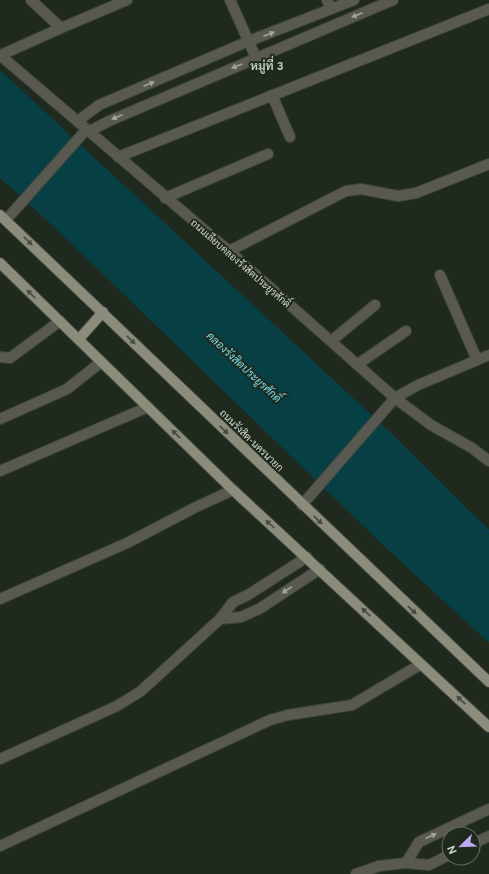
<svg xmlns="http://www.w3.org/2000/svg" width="489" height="874" font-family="Overpass,Sarabun,sans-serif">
<rect width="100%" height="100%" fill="#20291d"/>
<!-- water -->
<path fill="#074044" d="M0,70L393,435L489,530V643L383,545L51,224L0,178Z"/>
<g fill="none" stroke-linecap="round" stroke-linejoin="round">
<!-- minor casing -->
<g stroke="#3c4539" stroke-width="12">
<g id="minor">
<path d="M31,0L61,28L127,0"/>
<path d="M230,0L256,58"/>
<path d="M327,0L331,9"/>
<path d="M0,55L229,251L395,398L431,425L472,448L489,461"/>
<path d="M1,55L61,28"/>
<path d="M272,95L290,137"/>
<path d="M78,121L99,105L249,41L354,0"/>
<path d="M88,132L109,121L393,0"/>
<path d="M118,157L489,9"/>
<path d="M165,198L268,154"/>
<path d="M6,220L86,130"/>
<path d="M229,251L346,191L361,189L398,196L416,193L489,164"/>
<path d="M440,275L477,360"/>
<path d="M331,341L375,305"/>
<path d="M0,357L10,358L60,321"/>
<path d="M358,364L406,331"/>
<path d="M0,419L67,389L101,362"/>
<path d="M0,471L148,407"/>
<path d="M302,505L395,398L418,385L489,355"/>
<path d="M0,599L127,543L196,507L233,490"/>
<path d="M220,619L241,617L259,609L320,569"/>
<path d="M0,759L117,706L141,691L220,619L233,602L248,595L307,557"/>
<path d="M473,844L489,836"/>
<path d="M0,846L270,720L288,715L352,705L421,664"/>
<path d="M406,863L419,842L489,809"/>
<path d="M356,874L379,866L406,863L429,865L449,855"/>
</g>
</g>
<!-- major casing -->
<g stroke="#3c4539" stroke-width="12">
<g id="major">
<path d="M0,215L489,682"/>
<path d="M0,263L233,490L489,727"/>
<path d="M79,339L103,312"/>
</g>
</g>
<!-- minor -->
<use href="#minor" stroke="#595952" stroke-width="10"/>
<!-- major -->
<use href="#major" stroke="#8c8c7d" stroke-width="10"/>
</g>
<!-- one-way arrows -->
<defs><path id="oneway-solid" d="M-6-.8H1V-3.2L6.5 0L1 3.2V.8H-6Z"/></defs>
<g fill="#a0a49c">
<use href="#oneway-solid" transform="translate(357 15) rotate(157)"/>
<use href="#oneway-solid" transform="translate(269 34) rotate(-21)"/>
<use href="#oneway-solid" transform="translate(237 66) rotate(157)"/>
<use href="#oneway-solid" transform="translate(149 84) rotate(-23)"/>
<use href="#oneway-solid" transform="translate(117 117) rotate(157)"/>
<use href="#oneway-solid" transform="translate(287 590) rotate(147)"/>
<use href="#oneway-solid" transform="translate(431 836) rotate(-25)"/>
</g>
<g fill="#464c3f">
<use href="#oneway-solid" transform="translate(28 241) rotate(44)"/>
<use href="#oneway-solid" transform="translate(31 294) rotate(-136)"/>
<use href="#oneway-solid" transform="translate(131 340) rotate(44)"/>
<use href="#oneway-solid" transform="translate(224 430) rotate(44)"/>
<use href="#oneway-solid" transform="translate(176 434) rotate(-136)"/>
<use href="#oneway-solid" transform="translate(318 520) rotate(43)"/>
<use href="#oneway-solid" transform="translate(270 524) rotate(-138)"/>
<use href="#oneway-solid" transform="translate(412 610) rotate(43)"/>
<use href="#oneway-solid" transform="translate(366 612) rotate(-137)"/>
<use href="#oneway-solid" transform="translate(461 700) rotate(-137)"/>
</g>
<g text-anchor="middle" stroke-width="4" stroke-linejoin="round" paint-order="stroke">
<!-- street labels -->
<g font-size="10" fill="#d0d6ce" stroke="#20291d">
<text transform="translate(241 263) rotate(41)" y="4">ถนนเลียบคลองรังสิตประยูรศักดิ์</text>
<text transform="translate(252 440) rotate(44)" y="4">ถนนรังสิต-นครนายก</text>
</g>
<!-- water labels -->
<g font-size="11" font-style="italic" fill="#75dee6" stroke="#20291d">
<text transform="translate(244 367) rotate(43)" y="4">คลองรังสิตประยูรศักดิ์</text>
</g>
<!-- quarter labels -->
<g font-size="12" font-weight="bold" fill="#c2cebe" stroke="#20291d">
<text x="267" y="70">หมู่ที่ 3</text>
</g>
</g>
<!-- north arrow -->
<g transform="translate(461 846) rotate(247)"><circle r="19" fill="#20291d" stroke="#666e64"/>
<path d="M0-3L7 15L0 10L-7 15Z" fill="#c0a8f3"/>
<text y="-6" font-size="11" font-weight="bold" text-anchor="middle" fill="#d0d6ce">N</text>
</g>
</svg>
